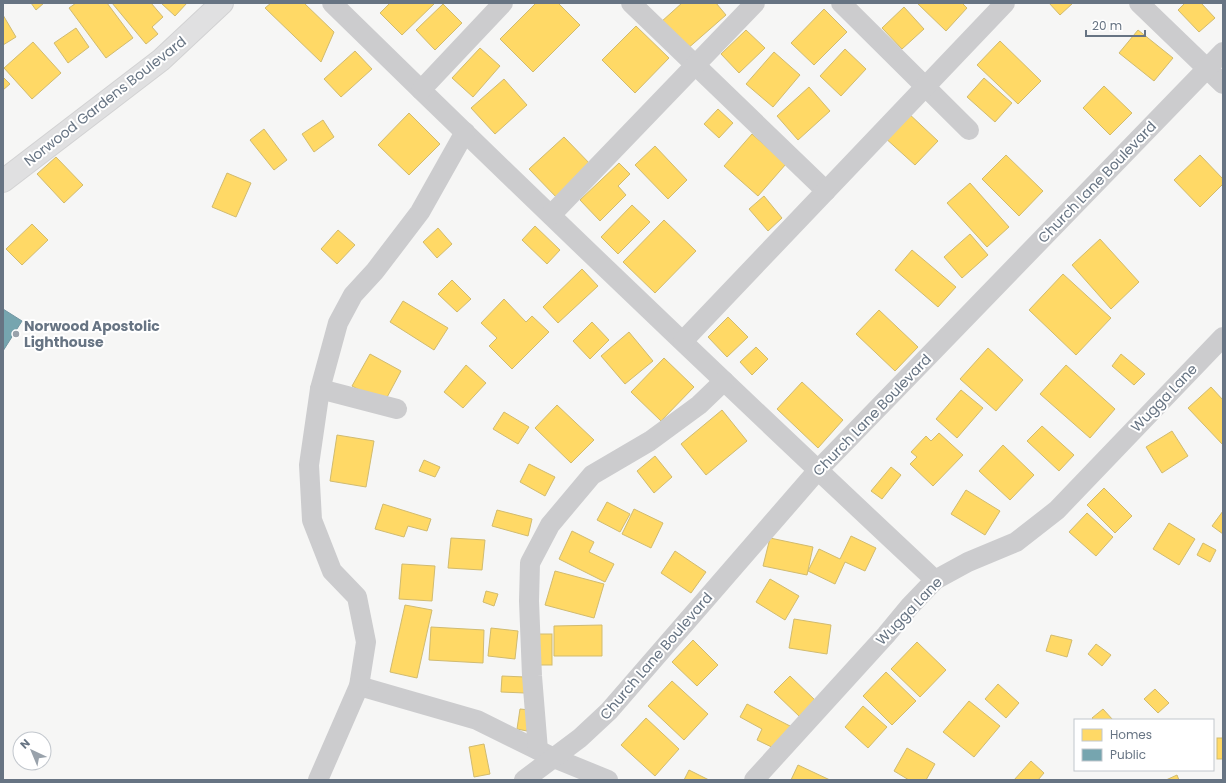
<svg xmlns="http://www.w3.org/2000/svg" width="1226" height="783" font-family="Poppins,sans-serif">
<rect width="100%" height="100%" fill="#f6f6f5"/>
<!-- homes -->
<g fill="#ffd966" stroke="#d1bb6f">
<path d="M31,3H44L36,10Z"/>
<path d="M76,3H107L133,38L106,58L69,8Z"/>
<path d="M112,3H151L163,17L152,27L158,34L146,44Z"/>
<path d="M161,3H187L175,16Z"/>
<path d="M271,3H304L334,32L321,62L265,8Z"/>
<path d="M390,3H435L402,35L380,13Z"/>
<path d="M536,3H558L580,25L533,72L500,39Z"/>
<path d="M682,3H716L726,15L686,50L661,22Z"/>
<path d="M917,3H962L967,8L946,31Z"/>
<path d="M1049,3H1073L1060,15Z"/>
<path d="M1185,3H1201L1215,18L1199,32L1178,10Z"/>
<path d="M443,4L462,23L435,50L416,30Z"/>
<path d="M904,7L924,29L902,49L882,28Z"/>
<path d="M824,9L847,32L814,65L791,43Z"/>
<path d="M3,15L16,37L3,45Z"/>
<path d="M636,26L669,58L635,93L602,60Z"/>
<path d="M76,28L89,47L68,63L54,43Z"/>
<path d="M746,30L765,48L739,73L721,54Z"/>
<path d="M1138,30L1173,58L1154,81L1119,53Z"/>
<path d="M1000,41L1041,81L1018,104L977,65Z"/>
<path d="M33,42L61,73L32,99L4,68Z"/>
<path d="M480,48L500,66L473,97L452,78Z"/>
<path d="M845,49L866,69L841,96L820,76Z"/>
<path d="M355,51L372,69L341,97L324,79Z"/>
<path d="M774,52L800,75L773,107L746,84Z"/>
<path d="M3,77L10,84L3,90Z"/>
<path d="M984,78L1012,103L995,122L967,97Z"/>
<path d="M504,79L527,105L495,134L471,108Z"/>
<path d="M1104,86L1132,113L1110,135L1083,108Z"/>
<path d="M809,87L830,111L798,140L777,116Z"/>
<path d="M718,109L733,123L719,138L704,124Z"/>
<path d="M906,111L938,141L915,165L883,136Z"/>
<path d="M409,113L440,144L409,175L378,145Z"/>
<path d="M323,120L334,137L314,152L302,134Z"/>
<path d="M264,129L287,160L274,170L250,140Z"/>
<path d="M752,134L786,164L758,196L724,166Z"/>
<path d="M564,137L593,167L559,200L529,169Z"/>
<path d="M655,146L687,180L668,199L635,165Z"/>
<path d="M1006,155L1043,191L1019,216L982,179Z"/>
<path d="M1200,155L1223,179V184L1200,207L1174,180Z"/>
<path d="M56,157L83,185L64,203L37,174Z"/>
<path d="M619,163L630,174L618,186L626,195L600,221L580,200Z"/>
<path d="M227,173L251,183L236,217L212,207Z"/>
<path d="M970,183L1009,227L987,247L947,203Z"/>
<path d="M764,196L782,218L768,231L749,209Z"/>
<path d="M632,205L650,222L618,254L601,237Z"/>
<path d="M664,220L696,251L655,293L623,262Z"/>
<path d="M32,224L48,240L22,265L6,249Z"/>
<path d="M535,226L560,250L547,264L522,240Z"/>
<path d="M438,228L452,244L437,258L423,242Z"/>
<path d="M338,230L355,245L337,264L321,249Z"/>
<path d="M970,234L988,255L962,278L944,257Z"/>
<path d="M1100,239L1139,282L1111,309L1072,265Z"/>
<path d="M912,250L956,287L938,307L895,270Z"/>
<path d="M582,269L598,286L558,323L543,307Z"/>
<path d="M1063,274L1111,318L1076,355L1029,310Z"/>
<path d="M452,280L471,299L457,312L438,294Z"/>
<path d="M504,299L526,322L532,316L549,332L512,369L489,346L497,338L481,323Z"/>
<path d="M403,301L448,328L434,350L390,322Z"/>
<path d="M879,310L918,347L895,371L856,334Z"/>
<path d="M728,317L748,337L727,357L708,337Z"/>
<path d="M592,322L609,340L590,359L573,341Z"/>
<path d="M629,332L653,361L625,384L601,356Z"/>
<path d="M756,347L768,359L752,375L740,362Z"/>
<path d="M988,348L1023,380L996,411L960,379Z"/>
<path d="M370,354L401,371L384,403L352,386Z"/>
<path d="M1121,354L1145,374L1134,385L1112,366Z"/>
<path d="M664,358L694,387L661,421L631,392Z"/>
<path d="M466,365L486,383L463,408L444,392Z"/>
<path d="M1066,365L1115,409L1090,438L1040,394Z"/>
<path d="M802,382L843,420L818,448L777,409Z"/>
<path d="M1211,387L1223,400V445L1188,408Z"/>
<path d="M961,390L983,408L957,438L936,419Z"/>
<path d="M557,405L594,440L571,463L535,428Z"/>
<path d="M722,410L747,441L706,475L681,444Z"/>
<path d="M504,412L529,427L518,444L493,429Z"/>
<path d="M1042,426L1074,455L1059,471L1027,441Z"/>
<path d="M1172,431L1188,456L1162,473L1146,447Z"/>
<path d="M939,433L963,455L933,486L910,464L917,457L911,452L926,436L931,441Z"/>
<path d="M337,435L374,441L366,487L330,481Z"/>
<path d="M1003,445L1034,475L1010,500L979,471Z"/>
<path d="M655,456L672,477L654,493L637,471Z"/>
<path d="M424,460L440,467L435,477L419,471Z"/>
<path d="M529,464L555,477L545,496L520,482Z"/>
<path d="M891,467L901,475L882,499L871,491Z"/>
<path d="M1104,488L1132,516L1115,533L1087,505Z"/>
<path d="M966,490L1000,511L985,535L951,514Z"/>
<path d="M607,502L630,514L620,532L597,520Z"/>
<path d="M383,504L431,519L427,531L408,526L404,537L375,529Z"/>
<path d="M634,509L663,523L651,548L622,534Z"/>
<path d="M497,510L532,519L528,536L492,526Z"/>
<path d="M1223,511V534L1212,526Z"/>
<path d="M1087,513L1113,537L1096,556L1069,532Z"/>
<path d="M1169,523L1195,539L1179,565L1153,549Z"/>
<path d="M572,531L594,542L589,552L614,564L605,582L559,559Z"/>
<path d="M851,536L876,548L865,571L845,562L835,584L808,571L819,549L840,559Z"/>
<path d="M451,538L485,540L482,570L448,568Z"/>
<path d="M770,538L813,547L807,575L763,566Z"/>
<path d="M1203,543L1216,550L1210,562L1197,555Z"/>
<path d="M675,551L706,572L691,593L661,573Z"/>
<path d="M402,564L435,566L432,601L399,599Z"/>
<path d="M555,571L604,584L594,618L545,605Z"/>
<path d="M770,579L799,596L785,620L756,602Z"/>
<path d="M486,591L498,594L494,606L483,602Z"/>
<path d="M405,605L432,610L417,678L390,672Z"/>
<path d="M794,619L831,625L827,654L789,648Z"/>
<path d="M602,625V656H554V626Z"/>
<path d="M431,627L484,630L483,663L429,660Z"/>
<path d="M491,628L518,631L515,659L488,656Z"/>
<rect x="539" y="634" width="13" height="31"/>
<path d="M1051,635L1072,640L1067,657L1046,651Z"/>
<path d="M693,640L718,665L697,686L672,662Z"/>
<path d="M917,642L946,670L920,697L891,669Z"/>
<path d="M1096,644L1111,655L1102,666L1088,654Z"/>
<path d="M886,672L916,701L892,725L863,696Z"/>
<path d="M502,676L525,677V693L501,692Z"/>
<path d="M790,676L816,701L800,717L774,692Z"/>
<path d="M672,681L708,714L684,740L648,706Z"/>
<path d="M998,684L1019,703L1006,718L985,699Z"/>
<path d="M1155,689L1169,703L1158,713L1144,699Z"/>
<path d="M969,701L1000,726L974,757L943,732Z"/>
<path d="M747,704L792,727L780,751L757,740L762,729L740,717Z"/>
<path d="M863,706L887,727L868,748L845,727Z"/>
<path d="M520,709L530,710L527,731L517,729Z"/>
<path d="M1103,709L1113,720H1094L1092,718Z"/>
<path d="M646,718L679,749L655,776L621,745Z"/>
<rect x="1217" y="738" width="6" height="21"/>
<path d="M484,744L490,774L474,777L469,747Z"/>
<path d="M907,748L935,764L926,780H909L894,771Z"/>
<path d="M1031,761L1044,773L1038,780H1014Z"/>
<path d="M798,765L830,780H791Z"/>
<path d="M689,770L709,780H684Z"/>
<path d="M1177,775L1179,780H1166Z"/>
</g>
<!-- public -->
<path fill="#76a5af" stroke="#7296a2" d="M3,309L22,321L3,351Z"/>
<g fill="none" stroke-linecap="round" stroke-linejoin="round">
<!-- secondary casing -->
<g stroke="#d2d2d3" stroke-width="24">
<path id="secondary" d="M3,181L161,60L222,3"/>
</g>
<!-- street -->
<g stroke="#ccccce" stroke-width="20">
<path d="M332,3C531,198 732,390 935,580"/>
<path d="M631,3L826,191"/>
<path d="M841,3L969,130"/>
<path d="M1139,3L1223,84"/>
<path d="M421,90L503,3"/>
<path d="M551,215L755,3"/>
<path d="M683,341L1005,3"/>
<path d="M320,389L397,409"/>
<path d="M359,686L477,720L554,758L608,780"/>
<path d="M538,750L532,676L529,601L530,563L550,525L592,475L650,441L699,405L724,381"/>
<path d="M318,780L359,686L366,642L357,597L332,571L312,520L309,465L320,389L338,323L353,295L375,271L420,212L465,132"/>
<path d="M524,780L580,738L609,711L818,470L1223,52"/>
<path d="M754,780L886,635L910,606L935,580L968,562L1016,542L1057,510L1223,337"/>
</g>
<!-- secondary -->
<use href="#secondary" stroke="#e0e0e1" stroke-width="22"/>
</g>
<!-- markers -->
<circle fill="#99a2ab" stroke="#fff" stroke-width="1.5" cx="16" cy="334" r="4"/>
<g text-anchor="middle" stroke-width="4" stroke-linejoin="round" paint-order="stroke">
<!-- street labels -->
<g font-size="14" fill="#677483" stroke="#fff">
<text transform="translate(105 101) rotate(-38)" y="5">Norwood Gardens Boulevard</text>
<text transform="translate(1097 182) rotate(-46)" y="5">Church Lane Boulevard</text>
<text transform="translate(1164 398) rotate(-46)" y="5">Wugga Lane</text>
<text transform="translate(872 415) rotate(-46)" y="5">Church Lane Boulevard</text>
<text transform="translate(909 611) rotate(-46)" y="5">Wugga Lane</text>
<text transform="translate(656 656) rotate(-49)" y="5">Church Lane Boulevard</text>
</g>
<!-- poi labels -->
<g font-size="14" font-weight="bold" fill="#677483" stroke="#fff" text-anchor="start">
<text x="24" y="331">Norwood Apostolic<tspan x="24" dy="16">Lighthouse</tspan></text>
</g>
</g>
<!-- border -->
<rect width="1226" height="783" fill="none" stroke="#677483" stroke-width="8"/>
<!-- legend -->
<rect x="1074" y="719" width="140" height="52" fill="#ffffff" stroke="#c2c7cd"/>
<rect x="1082" y="729" width="20" height="12" fill="#ffd966" stroke="#c2c7cd"/>
<text x="1110" y="739" font-size="12" fill="#677483">Homes</text>
<rect x="1082" y="749" width="20" height="12" fill="#76a5af" stroke="#c2c7cd"/>
<text x="1110" y="759" font-size="12" fill="#677483">Public</text>
<!-- north arrow -->
<g transform="translate(32 751) rotate(316)"><circle r="19" fill="#ffffff" stroke="#c2c7cd"/>
<path d="M0-3L7 15L0 10L-7 15Z" fill="#99a2ab"/>
<text y="-6" font-size="11" font-weight="bold" text-anchor="middle" fill="#677483">N</text>
</g>
<!-- scale -->
<path d="M1086 30v6h59v-6" fill="none" stroke="#677483" stroke-width="2"/>
<text x="1092" y="30" font-size="12" fill="#677483" stroke="#ffffff" stroke-width="3" paint-order="stroke">20 m</text>
</svg>
